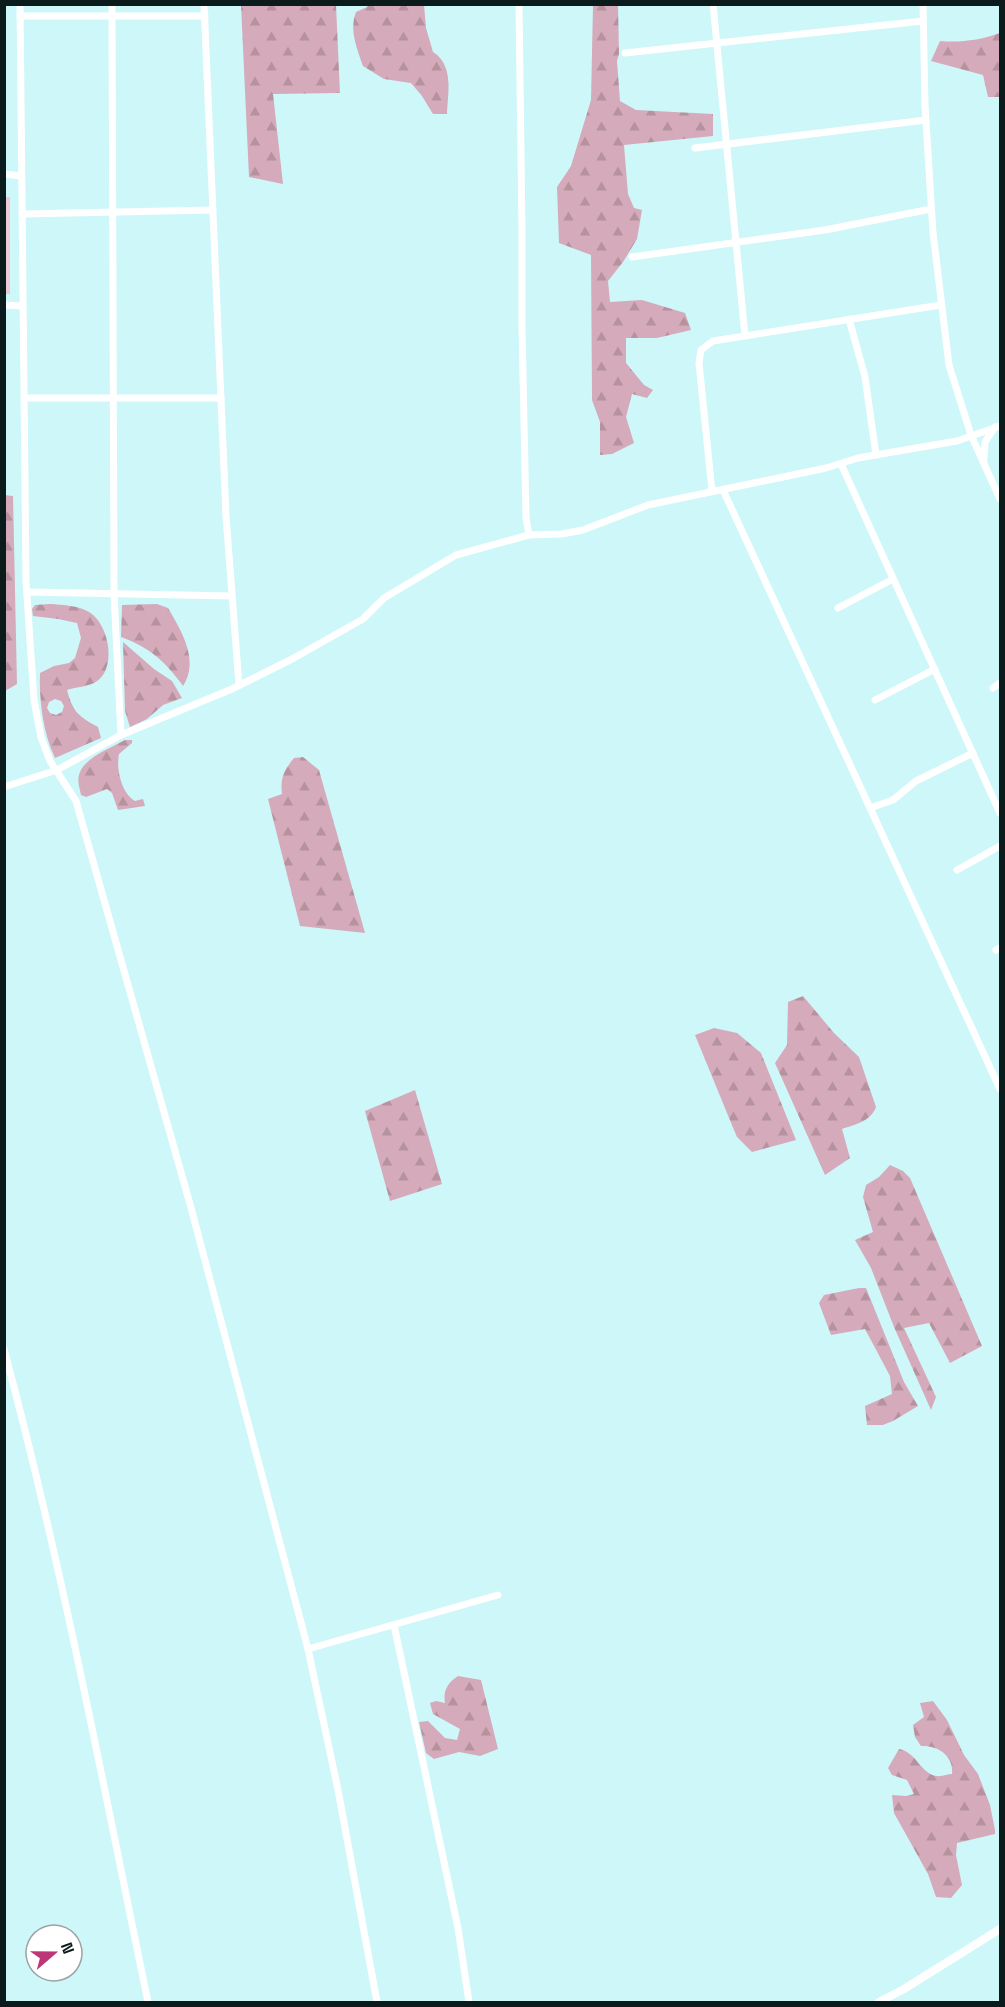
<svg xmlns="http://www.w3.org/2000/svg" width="1005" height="2007" font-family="'Space Grotesk',sans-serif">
<defs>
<pattern id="forest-firs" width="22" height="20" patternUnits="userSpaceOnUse" patternTransform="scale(1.5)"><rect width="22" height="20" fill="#d5aaba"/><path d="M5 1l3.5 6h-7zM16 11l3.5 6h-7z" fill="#b6929f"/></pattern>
</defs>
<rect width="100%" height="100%" fill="#cef7f9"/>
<!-- grass -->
<rect fill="#eec9d6" x="5" y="197" width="5" height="97"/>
<!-- forest -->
<g fill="url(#forest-firs)" fill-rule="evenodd">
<path d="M369,4L424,5L426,28L433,52C454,65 448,93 447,114H433L422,96L411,83L384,79L363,66C357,48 349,30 356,12L367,7Z"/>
<path d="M241,5H336L340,93L273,94L283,184L249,177Z"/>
<path d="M593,5H618L619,54L617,61L620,101L636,110L713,114V136L624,145L628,194L634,208L642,210L637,239L623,262L608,281L610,302L642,300L685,313L691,330L657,338H626V363L644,385L653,390L647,398L632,394L626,417L634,443L612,454L600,455V422L592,400L591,255L559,243L557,187L571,166L591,100Z"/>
<path d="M1000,33V97H988L983,75L931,61L940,41C961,43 980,40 1000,33Z"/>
<path d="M4,495L13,496L17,684L5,691Z"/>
<path d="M50,604C62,605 76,605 87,611C109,621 119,671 94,683C86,687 75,687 67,690C73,712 78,716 98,727L101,738L55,758C43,733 39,700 40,673L54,666L69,663L75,658L81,638L77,623L58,619L33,616L32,609L35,605ZM55,699L61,701L64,706L62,712L56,715L50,713L47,708L49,702Z"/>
<path d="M157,604L168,608C181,630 200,661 183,686C166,662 149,647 121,637L122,605Z"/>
<path d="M123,642L154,669L172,681L182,698L163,705L147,719L130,727L125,711Z"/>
<path d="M125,740H132V743L119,754C116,768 121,793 135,801L143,799L145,806L118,810L112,793L107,789L86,797L81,795C80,789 77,782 79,775C83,758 111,748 125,740Z"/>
<path d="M303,757L319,770L365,933L300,926L268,799L282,794C280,778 284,770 294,758Z"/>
<path d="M803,996L834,1033L859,1057L876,1107C870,1122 856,1124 842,1129L850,1158L825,1175L775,1063L787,1045L788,1002Z"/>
<path d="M714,1028L737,1033L761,1053L796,1140L752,1152L737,1137L734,1130L695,1035Z"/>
<path d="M415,1090L442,1184L390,1201L365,1111Z"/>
<path d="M890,1165L903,1171L910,1178L982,1346L950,1363L929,1323L904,1328L936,1397L931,1410L894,1327L871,1268L855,1240L873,1232L863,1197L866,1185L879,1177Z"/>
<path d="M859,1288H866L904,1382L918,1406L893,1421L883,1425H867L865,1406L892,1394L890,1376L865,1329L831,1335L819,1303L824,1295Z"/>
<path d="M458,1676L481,1680L498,1749L480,1756L459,1752L434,1759L426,1753L419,1722L428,1721L445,1738L457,1740L460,1729L433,1714L430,1703L436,1701L445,1703C443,1691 447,1683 458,1676Z"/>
<path d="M933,1701L947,1720L964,1755L978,1774L990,1805L995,1830V1834L957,1843L956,1855L962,1885L951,1898L936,1897L928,1874L894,1813L892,1795L906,1796L914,1794L907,1780L892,1775L888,1768L899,1749C917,1752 920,1774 937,1776C941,1777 948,1774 952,1774C954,1755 937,1745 921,1746L915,1737L913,1725L924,1717L920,1703Z"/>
</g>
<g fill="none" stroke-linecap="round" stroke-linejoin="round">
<!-- minor -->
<g stroke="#fff" stroke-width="7">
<path d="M20,4L26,581L34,700L41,737L50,761L76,801L190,1204L308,1649L338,1790L377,2002"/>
<path d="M112,4L114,594L121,735"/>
<path d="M204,4L226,516L239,685"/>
<path d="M519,4L522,231V327L526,518L529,535"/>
<path d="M713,4L745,336"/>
<path d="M923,4L925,105L933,233L949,365L971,435L1000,499"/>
<path d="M20,16H205"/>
<path d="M625,53L923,21"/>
<path d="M695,148L926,120"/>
<path d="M4,174L21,176"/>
<path d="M22,214L213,210"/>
<path d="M632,257L825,230L931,209"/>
<path d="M4,305L23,306"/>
<path d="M849,319L865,377L876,455"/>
<path d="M24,398H221"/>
<path d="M984,459L985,442L995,427"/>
<path d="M841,464L1000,813"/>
<path d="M723,490L1000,1089"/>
<path d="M712,491L699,363L701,350L713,341L941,305"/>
<path d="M27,592L232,596"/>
<path d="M838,608L893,579"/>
<path d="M993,688L1000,683"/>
<path d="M875,700L935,669"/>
<path d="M4,787L57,770L121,735L232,689L294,658L363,619L384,598L456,555L529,535L562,534L583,530L648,505L826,468L858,458L957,441L1000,426"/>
<path d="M870,808L893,800L916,781L973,753"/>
<path d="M957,870L1000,846"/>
<path d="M996,950L1000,948"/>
<path d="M4,1349C62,1565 103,1784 148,2002"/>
<path d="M394,1625L458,1928L469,2002"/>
<path d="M308,1649L498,1595"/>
</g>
<!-- tertiary -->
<path stroke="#fff" stroke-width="8" d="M879,2002L904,1989L1000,1929"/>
</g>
<!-- border -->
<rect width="1005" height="2007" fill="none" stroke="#0b1a1b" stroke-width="12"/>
<!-- north arrow -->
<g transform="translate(54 1953) rotate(70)"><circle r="28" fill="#ffffff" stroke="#9da3a4" stroke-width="1.5"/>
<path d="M0-4.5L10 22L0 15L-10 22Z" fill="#bc3678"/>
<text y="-9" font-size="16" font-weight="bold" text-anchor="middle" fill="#0b1a1b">N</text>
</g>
</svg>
